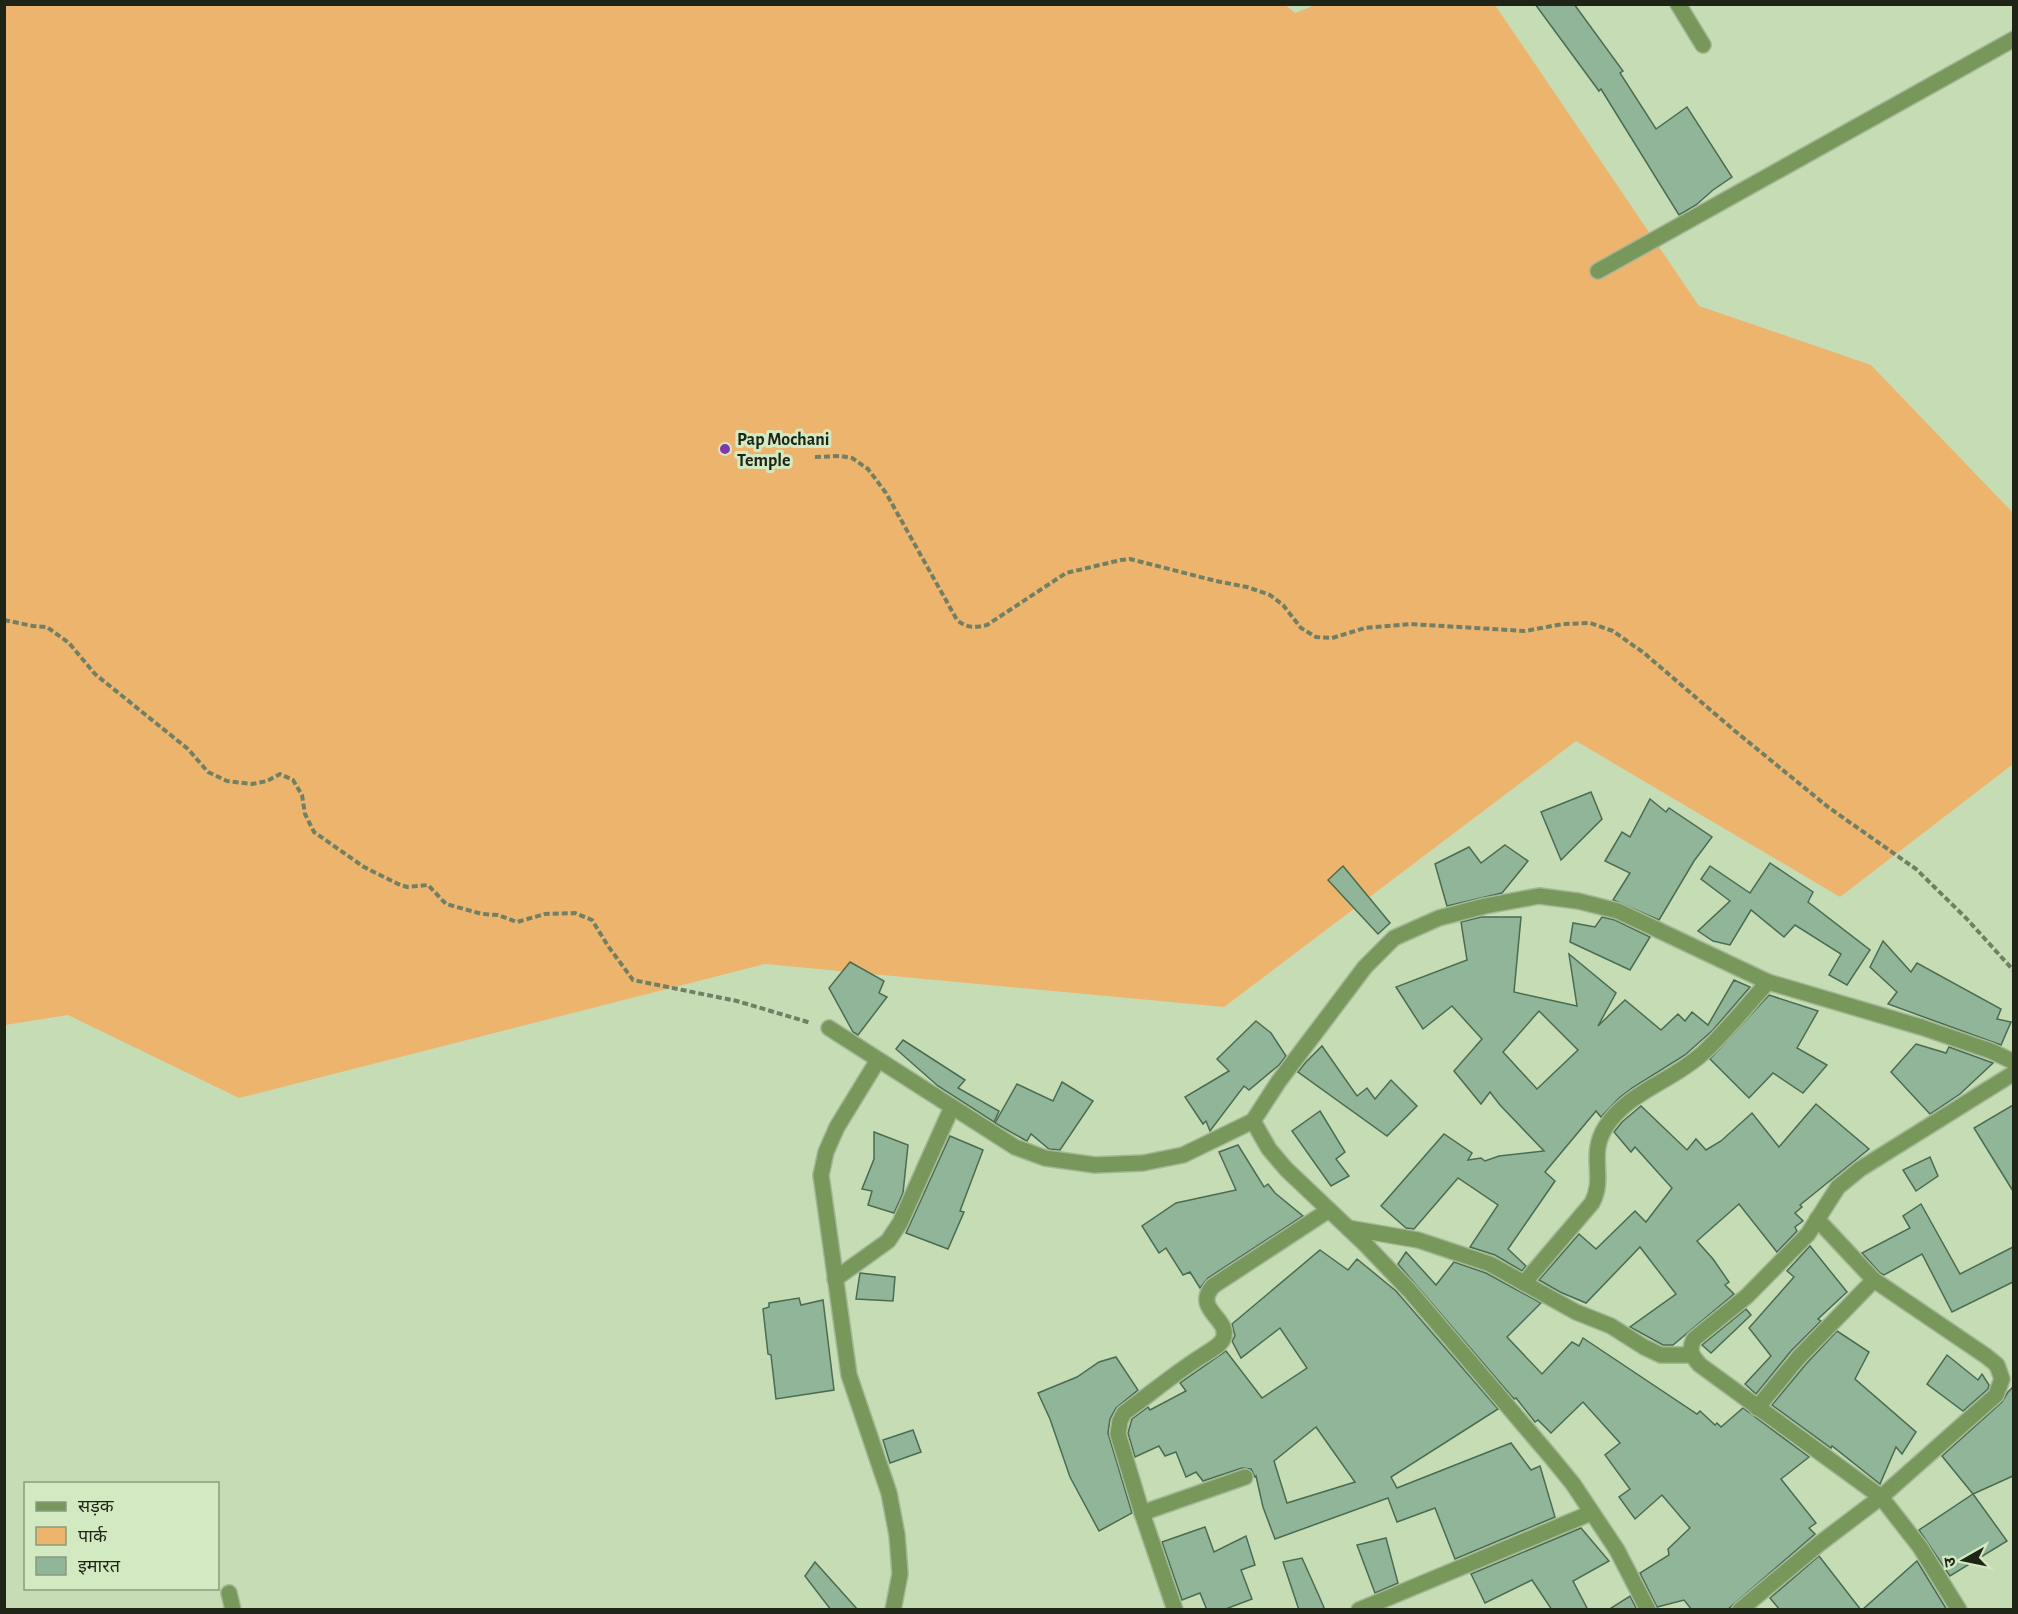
<svg xmlns="http://www.w3.org/2000/svg" width="2018" height="1614" font-family="'Alegreya Sans','Noto Sans Devanagari',sans-serif">
<rect width="100%" height="100%" fill="#c6dcb5"/>
<!-- green -->
<path fill="#edb46d" d="M1284,4L1295,13L1318,4L1495,5L1699,306L1871,365L2013,513V764L1840,897L1576,741L1224,1007L765,964L239,1098L68,1015L5,1025V5Z"/>
<!-- building -->
<g fill="#91b598" stroke="#4a6c51" stroke-width="1.5" fill-rule="evenodd">
<path d="M1535,4H1574L1623,71L1620,73L1656,129L1687,107L1732,177L1713,190L1696,205L1679,215L1601,89L1599,91Z"/>
<path d="M1591,792L1602,819L1561,860L1541,812Z"/>
<path d="M1650,799L1666,812L1669,808L1712,837L1694,861L1659,920L1613,900L1630,873L1605,861L1622,832L1630,837Z"/>
<path d="M1505,845L1528,861L1502,893L1447,906L1435,864L1469,847L1481,863Z"/>
<path d="M1770,863L1813,892L1808,902L1870,950L1847,985L1829,975L1841,954L1795,925L1784,937L1751,910L1730,945L1713,941L1698,931L1730,901L1701,879L1710,866L1750,893Z"/>
<path d="M1343,866L1390,923L1378,934L1328,880Z"/>
<path d="M1481,917H1521L1514,992L1577,1006L1569,954L1616,993L1598,1026L1625,1000L1661,1030L1678,1014L1685,1021L1692,1012L1708,1025L1734,980L1750,987L1713,1030L1685,1055L1632,1088L1619,1098L1601,1117L1596,1111L1545,1172L1555,1181L1508,1249L1526,1266L1522,1271L1495,1255L1470,1247L1498,1205L1458,1178L1414,1229L1406,1228L1381,1206L1444,1134L1472,1153L1468,1160L1481,1158L1485,1161L1499,1156L1544,1151L1500,1105L1490,1092L1481,1104L1454,1071L1482,1039L1452,1006L1423,1029L1396,987L1467,960L1461,922ZM1539,1011L1578,1050L1537,1089L1503,1052Z"/>
<path d="M1602,917L1615,920L1650,937L1630,970L1570,942L1573,923L1595,927Z"/>
<path d="M1883,941L1911,972L1917,963L2001,1009L1997,1019L2011,1022L2001,1045L1888,1004L1897,992L1870,967Z"/>
<path d="M850,962L884,981L879,993L887,997L858,1035L853,1032L829,988Z"/>
<path d="M1769,995L1818,1011L1797,1048L1827,1065L1803,1093L1773,1073L1749,1098L1710,1059Z"/>
<path d="M1256,1021L1271,1033L1286,1056L1279,1065L1249,1090L1244,1086L1210,1131L1206,1121L1203,1124L1185,1097L1229,1071L1217,1059Z"/>
<path d="M903,1040L965,1080L958,1088L999,1111L994,1122L938,1086L896,1049Z"/>
<path d="M1916,1044L1946,1053L1949,1047L1993,1063L1960,1094L1930,1114L1891,1072Z"/>
<path d="M1322,1046L1357,1096L1367,1088L1375,1099L1391,1080L1417,1106L1387,1136L1298,1072L1306,1062Z"/>
<path d="M1062,1082L1093,1101L1060,1150L1049,1149L1031,1134L1027,1141L1025,1140L995,1123L1017,1084L1053,1101Z"/>
<path d="M1816,1104L1869,1149L1800,1205L1802,1207L1795,1213L1803,1221L1795,1227L1797,1231L1777,1252L1739,1204L1697,1241L1713,1259L1729,1282L1725,1285L1734,1294L1673,1345H1663L1630,1327L1676,1294L1640,1247L1586,1303L1560,1292L1539,1280L1579,1234L1596,1249L1635,1211L1646,1222L1672,1188L1635,1147L1631,1152L1614,1132L1622,1122L1641,1106L1687,1150L1696,1139L1706,1150L1721,1141L1752,1113L1779,1147Z"/>
<path d="M2013,1105V1191L1974,1128Z"/>
<path d="M1320,1111L1345,1152L1336,1159L1349,1176L1331,1186L1292,1131Z"/>
<path d="M874,1132L908,1145L903,1193L894,1213L868,1205L872,1191L862,1189L874,1159Z"/>
<path d="M950,1136L983,1150L960,1211L964,1212L948,1249L906,1233Z"/>
<path d="M1238,1145L1264,1187L1268,1184L1275,1193L1303,1216L1208,1278L1200,1288L1190,1272L1183,1275L1166,1248L1159,1253L1142,1226L1176,1203L1236,1190L1219,1152Z"/>
<path d="M1930,1157L1938,1176L1916,1191L1903,1170Z"/>
<path d="M1921,1204L1960,1274L2013,1247V1282L1952,1312L1922,1254L1884,1275L1880,1273L1862,1253L1910,1228L1903,1216Z"/>
<path d="M1810,1246L1847,1292L1818,1319L1821,1321L1791,1351L1756,1394L1745,1384L1771,1356L1749,1328L1794,1277L1787,1271Z"/>
<path d="M1320,1250L1348,1270L1357,1259L1396,1291L1498,1409L1391,1477L1397,1488L1511,1443L1531,1470L1540,1466L1555,1517L1455,1559L1435,1508L1397,1522L1388,1498L1275,1539L1263,1507L1256,1476L1255,1477L1251,1469L1242,1468L1203,1481L1196,1472L1186,1477L1176,1452L1165,1456L1159,1446L1135,1457L1128,1433L1132,1419L1148,1407L1150,1410L1186,1391L1180,1383L1226,1351L1262,1398L1307,1368L1280,1328L1241,1358L1232,1341L1235,1336L1232,1324ZM1316,1427L1355,1482L1287,1503L1274,1461Z"/>
<path d="M1406,1252L1436,1285L1454,1262L1486,1273L1541,1303L1507,1337L1542,1374L1572,1342L1579,1346L1583,1338L1697,1414L1700,1411L1715,1425L1717,1423L1721,1427L1743,1408L1809,1457L1781,1479L1816,1523L1809,1528L1815,1534L1727,1610H1692L1684,1600L1657,1607L1640,1573L1669,1555L1668,1549L1690,1528L1662,1495L1635,1519L1619,1497L1630,1489L1605,1455L1620,1443L1583,1402L1551,1433L1538,1420L1535,1422L1516,1398L1514,1399L1398,1264Z"/>
<path d="M860,1273L895,1277L893,1301L856,1299Z"/>
<path d="M799,1298L801,1305L823,1300L834,1390L776,1399L771,1355L768,1354L763,1309L769,1307V1303Z"/>
<path d="M1746,1309L1751,1315L1711,1353L1702,1345Z"/>
<path d="M1837,1331L1869,1352L1855,1379L1916,1432L1902,1454L1896,1447L1880,1484L1832,1446L1831,1448L1772,1405L1806,1364Z"/>
<path d="M1947,1355L1978,1380L1982,1374L1989,1385L1988,1389L1963,1411L1927,1384Z"/>
<path d="M1116,1357L1138,1390L1116,1408L1110,1419L1108,1433L1132,1513L1099,1531L1070,1477L1050,1419L1038,1393L1077,1377L1099,1362Z"/>
<path d="M2013,1387V1476L1973,1494L1942,1456L2002,1402L2008,1392Z"/>
<path d="M913,1430L921,1452L890,1463L883,1440Z"/>
<path d="M1973,1494L2007,1541L1950,1576L1919,1530Z"/>
<path d="M1205,1527L1214,1552L1246,1536L1255,1565L1241,1570L1252,1599L1223,1610H1207L1200,1593L1182,1600L1162,1542Z"/>
<path d="M1581,1528L1609,1561L1573,1581L1588,1610H1552L1532,1580L1485,1603L1471,1574Z"/>
<path d="M1386,1538L1398,1583L1375,1593L1357,1545Z"/>
<path d="M1819,1556L1861,1610H1780L1770,1598Z"/>
<path d="M1302,1558L1319,1596L1325,1610H1299L1283,1562Z"/>
<path d="M1917,1561L1947,1610H1862Z"/>
<path d="M815,1562L858,1610H831L805,1576Z"/>
<path d="M1630,1596L1637,1610H1608Z"/>
</g>
<g fill="none" stroke-linecap="round" stroke-linejoin="round">
<!-- minor casing -->
<g stroke="#a4b795" stroke-width="18">
<g id="minor">
<path d="M1678,4L1703,45"/>
<path d="M1598,271L2014,39"/>
<path d="M829,1028L1015,1147L1045,1158L1095,1165L1143,1163L1183,1155L1253,1121L1279,1081L1365,967L1394,938L1439,918L1485,906L1539,896L1578,901L1618,911L1768,982L1921,1027L1991,1051L2014,1062"/>
<path d="M878,1060L837,1127L826,1152L821,1175L849,1375L889,1493L897,1535L900,1574L893,1610"/>
<path d="M1253,1121L1269,1149L1286,1169L1365,1244L1409,1290L1551,1457L1573,1484L1617,1550L1648,1610"/>
<path d="M1348,1228L1418,1240L1490,1264L1576,1312L1611,1326L1644,1347L1661,1355H1691"/>
<path d="M835,1279L888,1241L900,1223L952,1107"/>
<path d="M1524,1283L1592,1203C1606,1177 1588,1156 1605,1128C1627,1092 1673,1081 1703,1053C1726,1032 1747,1005 1768,982"/>
<path d="M1757,1408L1799,1357L1874,1280"/>
<path d="M1142,1513L1245,1477"/>
<path d="M229,1593L233,1610"/>
<path d="M1175,1610L1142,1513L1118,1434L1120,1421L1124,1413C1150,1394 1175,1373 1202,1356C1209,1351 1220,1346 1223,1339C1232,1319 1192,1310 1213,1286L1329,1210"/>
<path d="M1359,1610L1591,1513"/>
<path d="M1740,1610L1819,1544L1881,1497L1996,1395L2002,1379L1997,1365L1986,1356L1874,1280L1817,1219"/>
<path d="M1959,1610L1920,1547L1881,1497L1700,1365C1692,1356 1688,1351 1694,1339L1747,1296L1808,1234L1838,1187L1860,1169L2014,1073"/>
</g>
</g>
<!-- path -->
<g stroke="#718065" stroke-width="4" stroke-dasharray="6 3" stroke-linecap="butt">
<path d="M815,457L841,456L852,458L868,469L886,493L957,620C967,628 974,628 987,625L1066,573L1121,560L1130,559L1216,581L1247,587L1270,595L1283,605L1301,628L1316,637L1332,638L1365,628L1410,624L1525,631L1563,624L1590,623L1613,631L1644,653L1735,731L1828,807L1916,869L1966,918L2014,971"/>
<path d="M4,620L33,626L47,627L69,643L95,674L188,749L208,772L227,781L252,784L267,781L280,774L293,780L302,795L305,814L314,832L364,867L398,884L407,887L428,885L446,904L482,914L498,915L517,922L545,914L575,913L592,920L608,946L633,980L737,1001L811,1023"/>
</g>
<!-- minor -->
<use href="#minor" stroke="#78975b" stroke-width="15"/>
</g>
<!-- markers -->
<circle fill="#8137a9" stroke="#d3e9c2" stroke-width="2" cx="725" cy="449" r="6"/>
<g text-anchor="middle" stroke-width="6" stroke-linejoin="round" paint-order="stroke">
<!-- poi labels -->
<g font-size="18" font-weight="bold" fill="#1e2517" stroke="#d3e9c2" text-anchor="start">
<text x="737" y="445">Pap Mochani<tspan x="737" dy="21">Temple</tspan></text>
</g>
</g>
<!-- border -->
<rect width="2018" height="1614" fill="none" stroke="#1e2517" stroke-width="12"/>
<!-- legend -->
<rect x="24" y="1482" width="195" height="108" fill="#d3e9c2" stroke="#8b9b7e" stroke-width="1.5"/>
<rect x="36" y="1502" width="30" height="9" fill="#78975b" stroke="#8b9b7e" stroke-width="1.5"/>
<text x="78" y="1512" font-size="18" fill="#1e2517">सड़क</text>
<rect x="36" y="1527" width="30" height="18" fill="#edb46d" stroke="#8b9b7e" stroke-width="1.5"/>
<text x="78" y="1542" font-size="18" fill="#1e2517">पार्क</text>
<rect x="36" y="1557" width="30" height="18" fill="#91b598" stroke="#8b9b7e" stroke-width="1.5"/>
<text x="78" y="1572" font-size="18" fill="#1e2517">इमारत</text>
<!-- north arrow -->
<g transform="translate(1964 1560) rotate(261)" stroke="#d3e9c2" stroke-width="4.5" paint-order="stroke">
<path d="M0-4.5L10 22L0 15L-10 22Z" fill="#1e2517"/>
<text y="-9" font-size="16" font-weight="bold" text-anchor="middle" fill="#1e2517">उ</text>
</g>
</svg>
